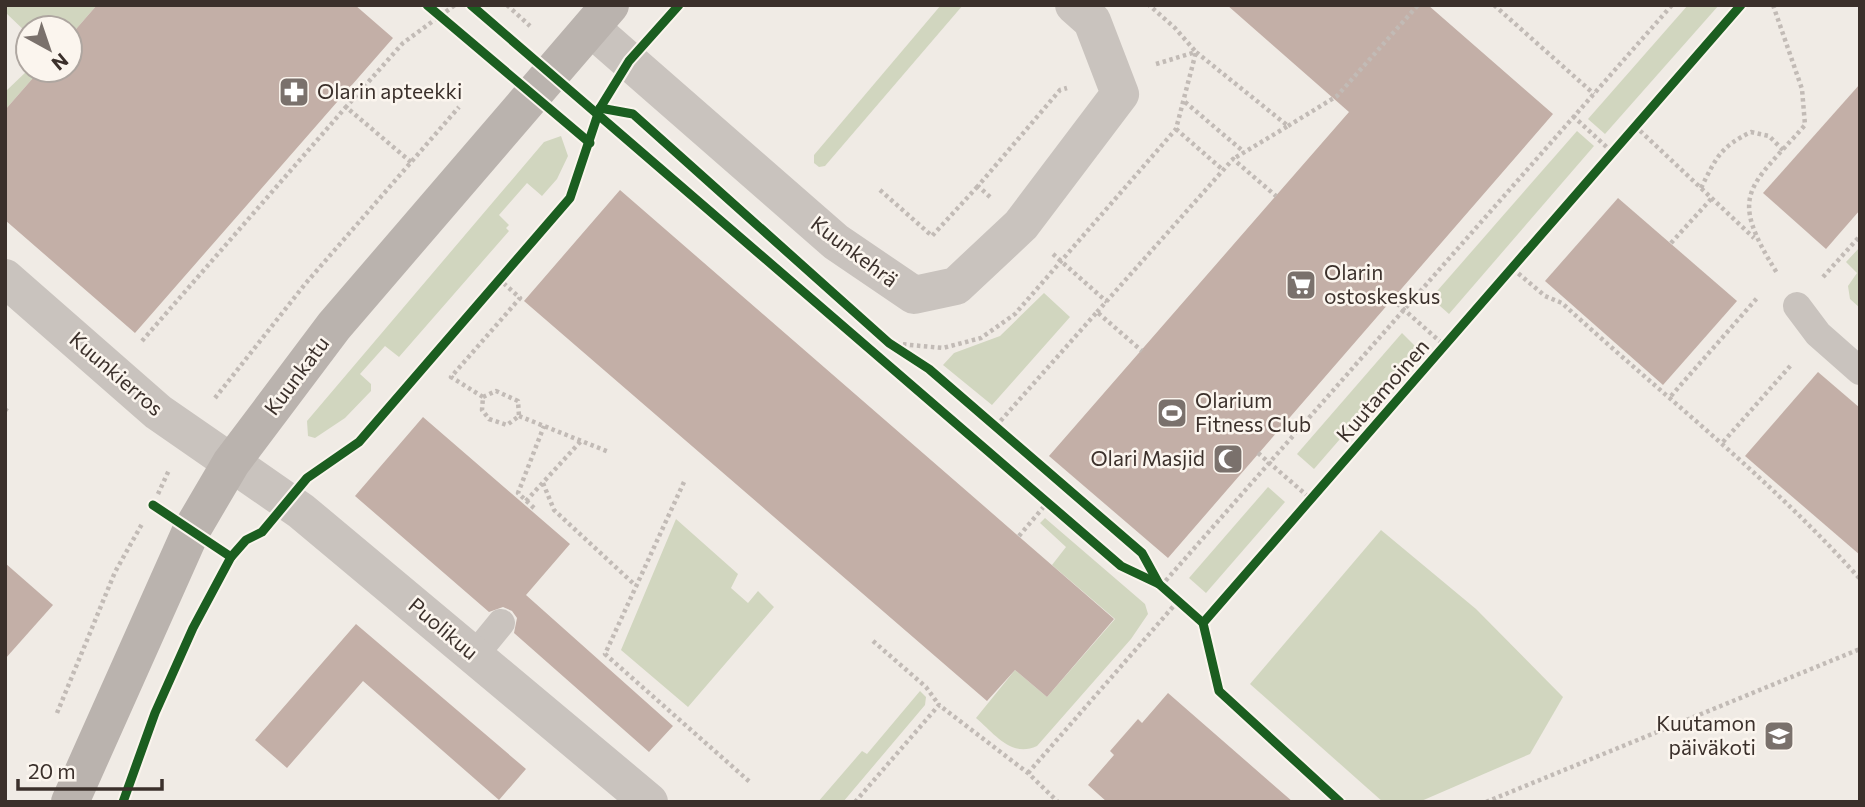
<svg xmlns="http://www.w3.org/2000/svg" width="1865" height="807" font-family="Commissioner,sans-serif">
<rect width="100%" height="100%" fill="#f0ebe5"/>
<!-- green -->
<g fill="#d1d6bf">
<path d="M5,5H97L70,36V28H28V34L5,12Z"/>
<path d="M941,5H963L825,166L819,167L814,163V155Z"/>
<path d="M1688,5H1719L1605,134L1588,119Z"/>
<path d="M28,70H40L5,110V92Z"/>
<path d="M1577,131L1594,146L1449,314L1431,298Z"/>
<path d="M561,136L568,156L557,179L542,196L527,183L499,215L509,225L506,228L509,231L399,357L385,346L360,374L371,384V391L345,418L315,438L308,436L307,421L544,142Z"/>
<path d="M1860,247V308L1850,299L1848,286L1857,273L1846,262Z"/>
<path d="M1044,293L1070,317L992,405L943,365L954,353L1000,336Z"/>
<path d="M1402,333L1418,349L1314,469L1297,454Z"/>
<path d="M1268,487L1285,502L1206,593L1189,578Z"/>
<path d="M1045,518L1145,604L1148,614L1131,639L1037,746C1011,758 995,734 976,718L1015,670L1047,697L1115,619L1052,565L1066,547L1040,523Z"/>
<path d="M676,519L738,574L731,588L748,603L758,591L774,607L688,707L621,650Z"/>
<path d="M1381,530L1476,609L1563,697L1530,754L1419,802H1383L1250,684Z"/>
<path d="M920,691L926,697L925,705L843,802H818L862,751L867,754Z"/>
</g>
<!-- building -->
<g fill="#c3afa7">
<path d="M97,5H355L393,38L135,333L5,220V110L40,70H70V36Z"/>
<path d="M1227,5H1428L1553,114L1168,558L1049,456L1349,112Z"/>
<path d="M1860,84V210L1826,249L1763,193Z"/>
<path d="M620,190L1114,619L1047,697L1015,670L987,701L524,301Z"/>
<path d="M1618,198L1737,301L1663,385L1545,281Z"/>
<path d="M1818,372L1860,408V555L1745,456Z"/>
<path d="M423,417L570,544L526,595L673,726L649,752L514,633L517,618L512,611L503,607L489,612L355,496Z"/>
<path d="M5,563L53,605L5,659Z"/>
<path d="M356,624L526,769L499,800L363,681L287,768L255,740Z"/>
<path d="M1168,693L1293,802H1107L1088,785L1114,755L1110,751L1138,719L1142,723Z"/>
</g>
<g fill="none" stroke-linecap="round" stroke-linejoin="round">
<!-- path -->
<g stroke="#c2bbb6" stroke-width="4.5" stroke-dasharray="3.5 3.5" stroke-linecap="butt">
<path d="M507,5L530,26"/>
<path d="M1494,5L1594,94"/>
<path d="M1773,5L1802,89L1805,125C1749,189 1727,193 1777,273"/>
<path d="M1156,64L1196,52L1288,126L1233,159"/>
<path d="M1185,102L1244,152"/>
<path d="M1573,116L1612,152"/>
<path d="M1288,126L1337,96L1418,5"/>
<path d="M1635,126L1754,238"/>
<path d="M1176,129L1223,170"/>
<path d="M411,162L346,107L403,43L455,5"/>
<path d="M1701,188C1716,158 1720,147 1751,132L1769,136L1783,150"/>
<path d="M880,190L932,236L978,186"/>
<path d="M990,197L978,186L1060,90L1067,88"/>
<path d="M1671,243L1712,198"/>
<path d="M1053,254L1107,302"/>
<path d="M1513,269L1545,296L1562,303C1662,395 1769,477 1860,579"/>
<path d="M1823,277L1860,236"/>
<path d="M1392,299L1445,346"/>
<path d="M1097,312L1233,159L1276,196"/>
<path d="M142,341L346,107"/>
<path d="M889,343L943,348L981,338L1015,314L1176,129L1196,52L1175,28L1149,5"/>
<path d="M1671,396L1758,297"/>
<path d="M483,397L496,391L518,401L519,416L507,425L489,419L482,410L483,397L451,377L520,298L500,280"/>
<path d="M215,398L306,283L459,107"/>
<path d="M5,411L7,408"/>
<path d="M519,416L609,452"/>
<path d="M996,426L1097,312L1142,351"/>
<path d="M1723,442L1792,364"/>
<path d="M1258,453L1311,499"/>
<path d="M684,482L605,654L751,783"/>
<path d="M543,483L554,510L635,585"/>
<path d="M158,494L169,470"/>
<path d="M526,501L581,441"/>
<path d="M534,508L518,493L544,426"/>
<path d="M1019,536L1047,503"/>
<path d="M1161,586L1672,5"/>
<path d="M873,641L926,687L939,705"/>
<path d="M57,713L115,572L142,524"/>
<path d="M1028,773L1178,601"/>
<path d="M855,802L939,705L1028,773L1058,802"/>
<path d="M1486,802L1860,649"/>
</g>
<!-- lane -->
<g stroke="#c9c3be" stroke-width="28">
<path d="M1797,306L1818,334L1860,371"/>
<path d="M474,656L501,623"/>
</g>
<!-- street -->
<g stroke="#c9c3be" stroke-width="38">
<path d="M591,28L836,242L914,295L956,286L1021,225L1120,94L1092,21L1074,5"/>
<path d="M5,278L158,412L301,511L649,802"/>
</g>
<!-- secondary -->
<path stroke="#bab3ae" stroke-width="38" d="M70,802L191,531L231,463L334,326L610,5"/>
<!-- cycleway casing -->
<g stroke="#fbf5ee" stroke-width="13">
<g id="cycleway">
<path d="M427,5L590,143"/>
<path d="M471,5L1121,566L1159,584"/>
<path d="M600,108L633,114L889,343L929,369L1142,553L1159,584L1203,623"/>
<path d="M153,505L231,557"/>
<path d="M123,802L155,713L193,628L231,557L246,540L262,532L307,478L359,442L570,198L600,108L629,61L679,5"/>
<path d="M1340,802L1219,691L1203,623L1741,5"/>
</g>
</g>
<!-- cycleway -->
<use href="#cycleway" stroke="#1b5e20" stroke-width="9"/>
</g>
<!-- icons -->
<defs>
<g id="pharmacy-square" transform="scale(1.575)"><rect x="-9" y="-9" width="18" height="18" rx="4" fill="#7a716c" stroke="#fbf5ee"/><path d="M-2-6h4v4h4v4h-4v4h-4v-4h-4v-4h4Z" fill="#fff"/></g>
<g id="supermarket-square" transform="scale(1.575)"><rect x="-9" y="-9" width="18" height="18" rx="4" fill="#7a716c" stroke="#fbf5ee"/><path d="M-6-5.5h2.5l.6 2H6L4.5 2H-2.5L-4.4-4H-6ZM-1.5 3.2a1.3 1.3 0 1 0 .1 0ZM3 3.2a1.3 1.3 0 1 0 .1 0Z" fill="#fff"/></g>
<g id="stadium-square" transform="scale(1.575)"><rect x="-9" y="-9" width="18" height="18" rx="4" fill="#7a716c" stroke="#fbf5ee"/><path d="M0-5a6.5 5 0 1 0 0 10a6.5 5 0 1 0 0-10ZM-3.5-1.8h7v3.6h-7Z" fill="#fff"/></g>
<g id="mosque-square" transform="scale(1.575)"><rect x="-9" y="-9" width="18" height="18" rx="4" fill="#7a716c" stroke="#fbf5ee"/><path d="M3.5-4.9A6 6 0 1 0 3.5 4.9A5 5 0 1 1 3.5-4.9Z" fill="#fff"/></g>
<g id="school-square" transform="scale(1.575)"><rect x="-9" y="-9" width="18" height="18" rx="4" fill="#7a716c" stroke="#fbf5ee"/><path d="M0-5L7-2L0 1L-7-2ZM-4 1L0 2.5L4 1V4Q0 6-4 4Z" fill="#fff"/></g>
</defs>
<g fill-rule="evenodd">
<use href="#pharmacy-square" x="294" y="92"/>
<use href="#supermarket-square" x="1301" y="285"/>
<use href="#stadium-square" x="1172" y="413"/>
<use href="#mosque-square" x="1228" y="459"/>
<use href="#school-square" x="1779" y="736"/>
</g>
<g text-anchor="middle" stroke-width="5" stroke-linejoin="round" paint-order="stroke">
<!-- poi labels -->
<g font-size="21" fill="#3b302b" stroke="#fbf5ee" text-anchor="start">
<text x="317" y="99">Olarin apteekki</text>
<text x="1324" y="280">Olarin<tspan x="1324" dy="24">ostoskeskus</tspan></text>
<text x="1195" y="408">Olarium<tspan x="1195" dy="24">Fitness Club</tspan></text>
<text x="1205" y="466" text-anchor="end">Olari Masjid</text>
<text x="1756" y="731" text-anchor="end">Kuutamon<tspan x="1756" dy="24">päiväkoti</tspan></text>
</g>
<!-- street labels -->
<g font-size="21" fill="#3b302b" stroke="#fbf5ee">
<text transform="translate(854 252) rotate(37)" y="7">Kuunkehrä</text>
<text transform="translate(116 374) rotate(41)" y="7">Kuunkierros</text>
<text transform="translate(297 376) rotate(-53)" y="7">Kuunkatu</text>
<text transform="translate(1383 391) rotate(-49)" y="7">Kuutamoinen</text>
<text transform="translate(443 629) rotate(40)" y="7">Puolikuu</text>
</g>
</g>
<!-- border -->
<rect width="1865" height="807" fill="none" stroke="#3b302b" stroke-width="14"/>
<!-- north arrow -->
<g transform="translate(49 49) rotate(140)"><circle r="33" fill="#fbf5ee" stroke="#aea6a0" stroke-width="2"/>
<path d="M0-5L12 26L0 18L-12 26Z" fill="#7a716c"/>
<text y="-10" font-size="19" font-weight="bold" text-anchor="middle" fill="#3b302b">N</text>
</g>
<!-- scale -->
<path d="M18 779v10h144v-10" fill="none" stroke="#3b302b" stroke-width="3.5"/>
<text x="28" y="779" font-size="21" fill="#3b302b" stroke="#fbf5ee" stroke-width="5" paint-order="stroke">20 m</text>
</svg>
